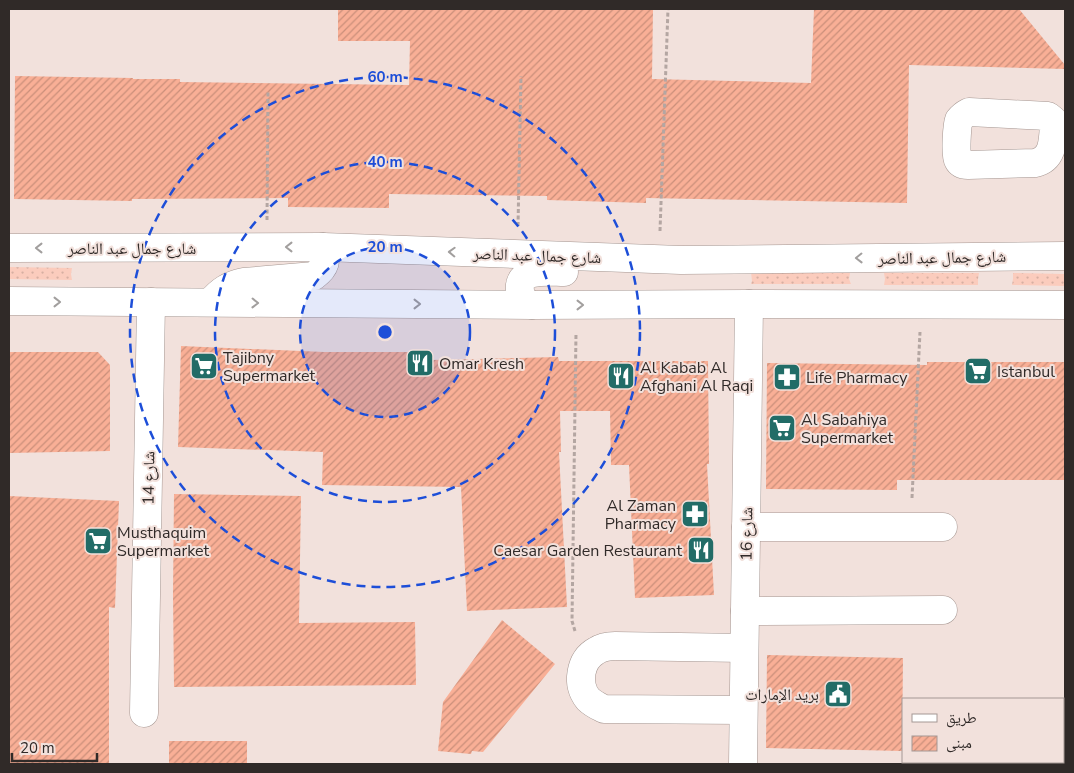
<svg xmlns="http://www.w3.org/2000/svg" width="1074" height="773" font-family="'Nunito Sans','Noto Naskh Arabic',sans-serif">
<defs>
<pattern id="grass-dots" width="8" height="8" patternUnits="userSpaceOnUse" patternTransform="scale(1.25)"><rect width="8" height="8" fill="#fbccbd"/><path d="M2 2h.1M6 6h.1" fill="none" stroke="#d7afa2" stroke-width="1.8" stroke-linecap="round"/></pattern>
<pattern id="building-hatch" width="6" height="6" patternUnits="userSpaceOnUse" patternTransform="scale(1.25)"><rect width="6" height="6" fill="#f9af96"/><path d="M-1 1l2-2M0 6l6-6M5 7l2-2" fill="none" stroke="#ca8f7a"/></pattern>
</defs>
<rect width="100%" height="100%" fill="#f2e1dc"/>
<!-- grass -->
<g fill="url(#grass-dots)">
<path d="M9,267L72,268L71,274L72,280L9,279Z"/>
<path d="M751,272L850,273L849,279L851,284H751L752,281Z"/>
<path d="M884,273H979L978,279V285H884L885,279Z"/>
<path d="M1013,273L1065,274V286L1012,285L1013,279Z"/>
</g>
<!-- building -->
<g fill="url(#building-hatch)">
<path d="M338,9H653L652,79L811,83L814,9H1019L1065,65V69L909,65L907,203L646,198V203L547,200V196L389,194V208L288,207V198L132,199V201L14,199L15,76L133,78V79H180V82L409,85L410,41H338Z"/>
<path d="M181,346L324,352H431V360L558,357L559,361H708L709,464H707L714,595L635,598L629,465H611L610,411H560L561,452H559L567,607L467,611L461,487L322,485L323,452L178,447Z"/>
<path d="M9,352H98L110,365V451L9,453Z"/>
<path d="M927,362H1065V480H897V490L766,489L767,363L927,365Z"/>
<path d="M174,494L301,496L299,623L415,622L416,685L174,687L173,594Z"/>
<path d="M9,496L119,501L115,608L109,607V764H9Z"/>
<path d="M502,620L555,664L483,752L472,751L471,754L438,751L443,702Z"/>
<path d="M767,655L903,658L902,751L766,748Z"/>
<rect x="169" y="741" width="78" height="23"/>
</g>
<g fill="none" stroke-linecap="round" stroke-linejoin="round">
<!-- minor casing -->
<g stroke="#a59691" stroke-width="29">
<g id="minor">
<path d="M969,112L1048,116L1053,120L1054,123C1053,139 1054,159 1035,163L968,165C963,165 960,164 958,160C955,155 957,125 959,120C962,116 965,114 969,112Z"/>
<path d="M9,248L323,247L681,260L1065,256"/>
<path d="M9,301L532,305L749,304L1065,305"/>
<path d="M211,302C220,291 229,285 244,282L314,276C326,267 327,261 323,247"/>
<path d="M532,305C525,302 521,299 520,291C517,267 549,272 564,272"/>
<path d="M746,527H943"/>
<path d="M745,611L943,610"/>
<path d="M743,710L604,709C598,706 593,704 588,699C576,684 580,660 596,651C602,647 608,646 615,646L744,648"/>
<path d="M144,713L151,302"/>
<path d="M743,764L749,304"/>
</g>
</g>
<!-- path -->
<g stroke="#b4a6a2" stroke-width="3" stroke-dasharray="4 2.5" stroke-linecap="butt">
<path d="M267,220L268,91"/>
<path d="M518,226L521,76"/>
<path d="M660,231L668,9"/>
<path d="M912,498L920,332"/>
<path d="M575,631L572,621L576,333"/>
<path d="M1037,764V762"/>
</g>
<!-- minor -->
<use href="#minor" stroke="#fff" stroke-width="28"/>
</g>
<!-- one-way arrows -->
<defs><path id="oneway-chevron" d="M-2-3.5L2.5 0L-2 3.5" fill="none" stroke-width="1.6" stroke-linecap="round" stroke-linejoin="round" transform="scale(1.25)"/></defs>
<g stroke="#a29f9e">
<use href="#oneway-chevron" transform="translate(289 247) rotate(180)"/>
<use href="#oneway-chevron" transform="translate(39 248) rotate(180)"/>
<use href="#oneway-chevron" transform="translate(452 252) rotate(-178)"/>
<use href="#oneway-chevron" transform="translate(859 258) rotate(179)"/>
<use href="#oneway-chevron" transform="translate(57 302)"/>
<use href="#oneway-chevron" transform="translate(255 303) rotate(1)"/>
<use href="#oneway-chevron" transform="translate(417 304)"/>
<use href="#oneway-chevron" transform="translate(580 305)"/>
</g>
<!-- distance rings -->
<circle cx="385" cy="332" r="85" fill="#1d4ed8" fill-opacity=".12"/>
<g fill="none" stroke="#1d4ed8" stroke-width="2.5" stroke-dasharray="9 6">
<circle cx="385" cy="332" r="85"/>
<circle cx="385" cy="332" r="170"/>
<circle cx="385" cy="332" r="255"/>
</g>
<!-- icons -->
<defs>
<g id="restaurant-square" transform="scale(1.4375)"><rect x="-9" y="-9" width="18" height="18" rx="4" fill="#226c67" stroke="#f2e1dc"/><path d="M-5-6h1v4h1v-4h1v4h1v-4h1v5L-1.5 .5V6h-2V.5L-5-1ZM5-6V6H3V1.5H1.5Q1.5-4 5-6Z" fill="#fff"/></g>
<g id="supermarket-square" transform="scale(1.4375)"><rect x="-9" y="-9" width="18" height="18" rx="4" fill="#226c67" stroke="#f2e1dc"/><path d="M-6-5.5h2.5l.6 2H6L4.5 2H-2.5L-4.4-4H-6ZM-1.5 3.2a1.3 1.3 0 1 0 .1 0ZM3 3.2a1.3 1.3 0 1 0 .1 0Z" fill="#fff"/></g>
<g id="pharmacy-square" transform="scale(1.4375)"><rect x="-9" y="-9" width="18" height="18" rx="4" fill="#226c67" stroke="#f2e1dc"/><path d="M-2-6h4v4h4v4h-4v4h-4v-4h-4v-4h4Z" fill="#fff"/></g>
<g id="civic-square" transform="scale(1.4375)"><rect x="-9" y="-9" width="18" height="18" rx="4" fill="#226c67" stroke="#f2e1dc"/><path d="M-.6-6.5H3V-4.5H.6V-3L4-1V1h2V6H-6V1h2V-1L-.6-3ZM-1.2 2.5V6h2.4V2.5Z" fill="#fff"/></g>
</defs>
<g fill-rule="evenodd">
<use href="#restaurant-square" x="420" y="363"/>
<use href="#supermarket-square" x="204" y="366"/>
<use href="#supermarket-square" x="978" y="371"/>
<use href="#restaurant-square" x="621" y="376"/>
<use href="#pharmacy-square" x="787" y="377"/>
<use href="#supermarket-square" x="782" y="428"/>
<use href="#pharmacy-square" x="695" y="514"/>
<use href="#supermarket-square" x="98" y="541"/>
<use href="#restaurant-square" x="701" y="550"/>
<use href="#civic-square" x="838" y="694"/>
</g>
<g text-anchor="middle" stroke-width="4" stroke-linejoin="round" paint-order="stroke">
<!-- street labels -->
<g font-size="16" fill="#302a28" stroke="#f2e1dc">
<text x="132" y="254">شارع جمال عبد الناصر</text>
<text transform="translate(537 255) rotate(2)" y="6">شارع جمال عبد الناصر</text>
<text transform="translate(942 257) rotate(-1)" y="6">شارع جمال عبد الناصر</text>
<text transform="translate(148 478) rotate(-89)" y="6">شارع 14</text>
<text transform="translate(746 534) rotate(-89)" y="6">شارع 16</text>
</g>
<!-- poi labels -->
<g font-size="16" fill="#302a28" stroke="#f2e1dc" text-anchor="start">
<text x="223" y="363">Tajibny<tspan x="223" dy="18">Supermarket</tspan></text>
<text x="439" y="369">Omar Kresh</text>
<text x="640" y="373">Al Kabab Al<tspan x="640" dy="18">Afghani Al Raqi</tspan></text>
<text x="997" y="377">Istanbul</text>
<text x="806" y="383">Life Pharmacy</text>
<text x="801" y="425">Al Sabahiya<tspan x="801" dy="18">Supermarket</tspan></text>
<text x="676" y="511" text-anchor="end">Al Zaman<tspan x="676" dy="18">Pharmacy</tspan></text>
<text x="117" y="538">Musthaquim<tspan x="117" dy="18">Supermarket</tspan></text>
<text x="682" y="556" text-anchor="end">Caesar Garden Restaurant</text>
<text x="819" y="700" text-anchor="end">بريد الإمارات</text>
</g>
</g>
<circle cx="385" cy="332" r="8" fill="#1d4ed8" stroke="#f2e1dc" stroke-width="2.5"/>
<g font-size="15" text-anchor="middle" font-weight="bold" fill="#1d4ed8" stroke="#f2e1dc" stroke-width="4" stroke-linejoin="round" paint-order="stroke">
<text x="385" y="82">60 m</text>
<text x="385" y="167">40 m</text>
<text x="385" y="252">20 m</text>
</g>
<!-- border -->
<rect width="1074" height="773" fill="none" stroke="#302a28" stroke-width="20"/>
<!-- legend -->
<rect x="902" y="698" width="162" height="65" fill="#f2e1dc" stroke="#a49894"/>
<rect x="912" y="714" width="25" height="8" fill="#ffffff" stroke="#a49894"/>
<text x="946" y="723" font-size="15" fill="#302a28">طريق</text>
<rect x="912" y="736" width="25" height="15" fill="url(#building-hatch)" stroke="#a49894"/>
<text x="946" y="748" font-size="15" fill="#302a28">مبنى</text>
<!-- scale -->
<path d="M12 753v8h85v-8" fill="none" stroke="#302a28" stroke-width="2.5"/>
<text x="20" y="753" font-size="15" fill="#302a28" stroke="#f2e1dc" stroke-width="4" paint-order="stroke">20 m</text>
</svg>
